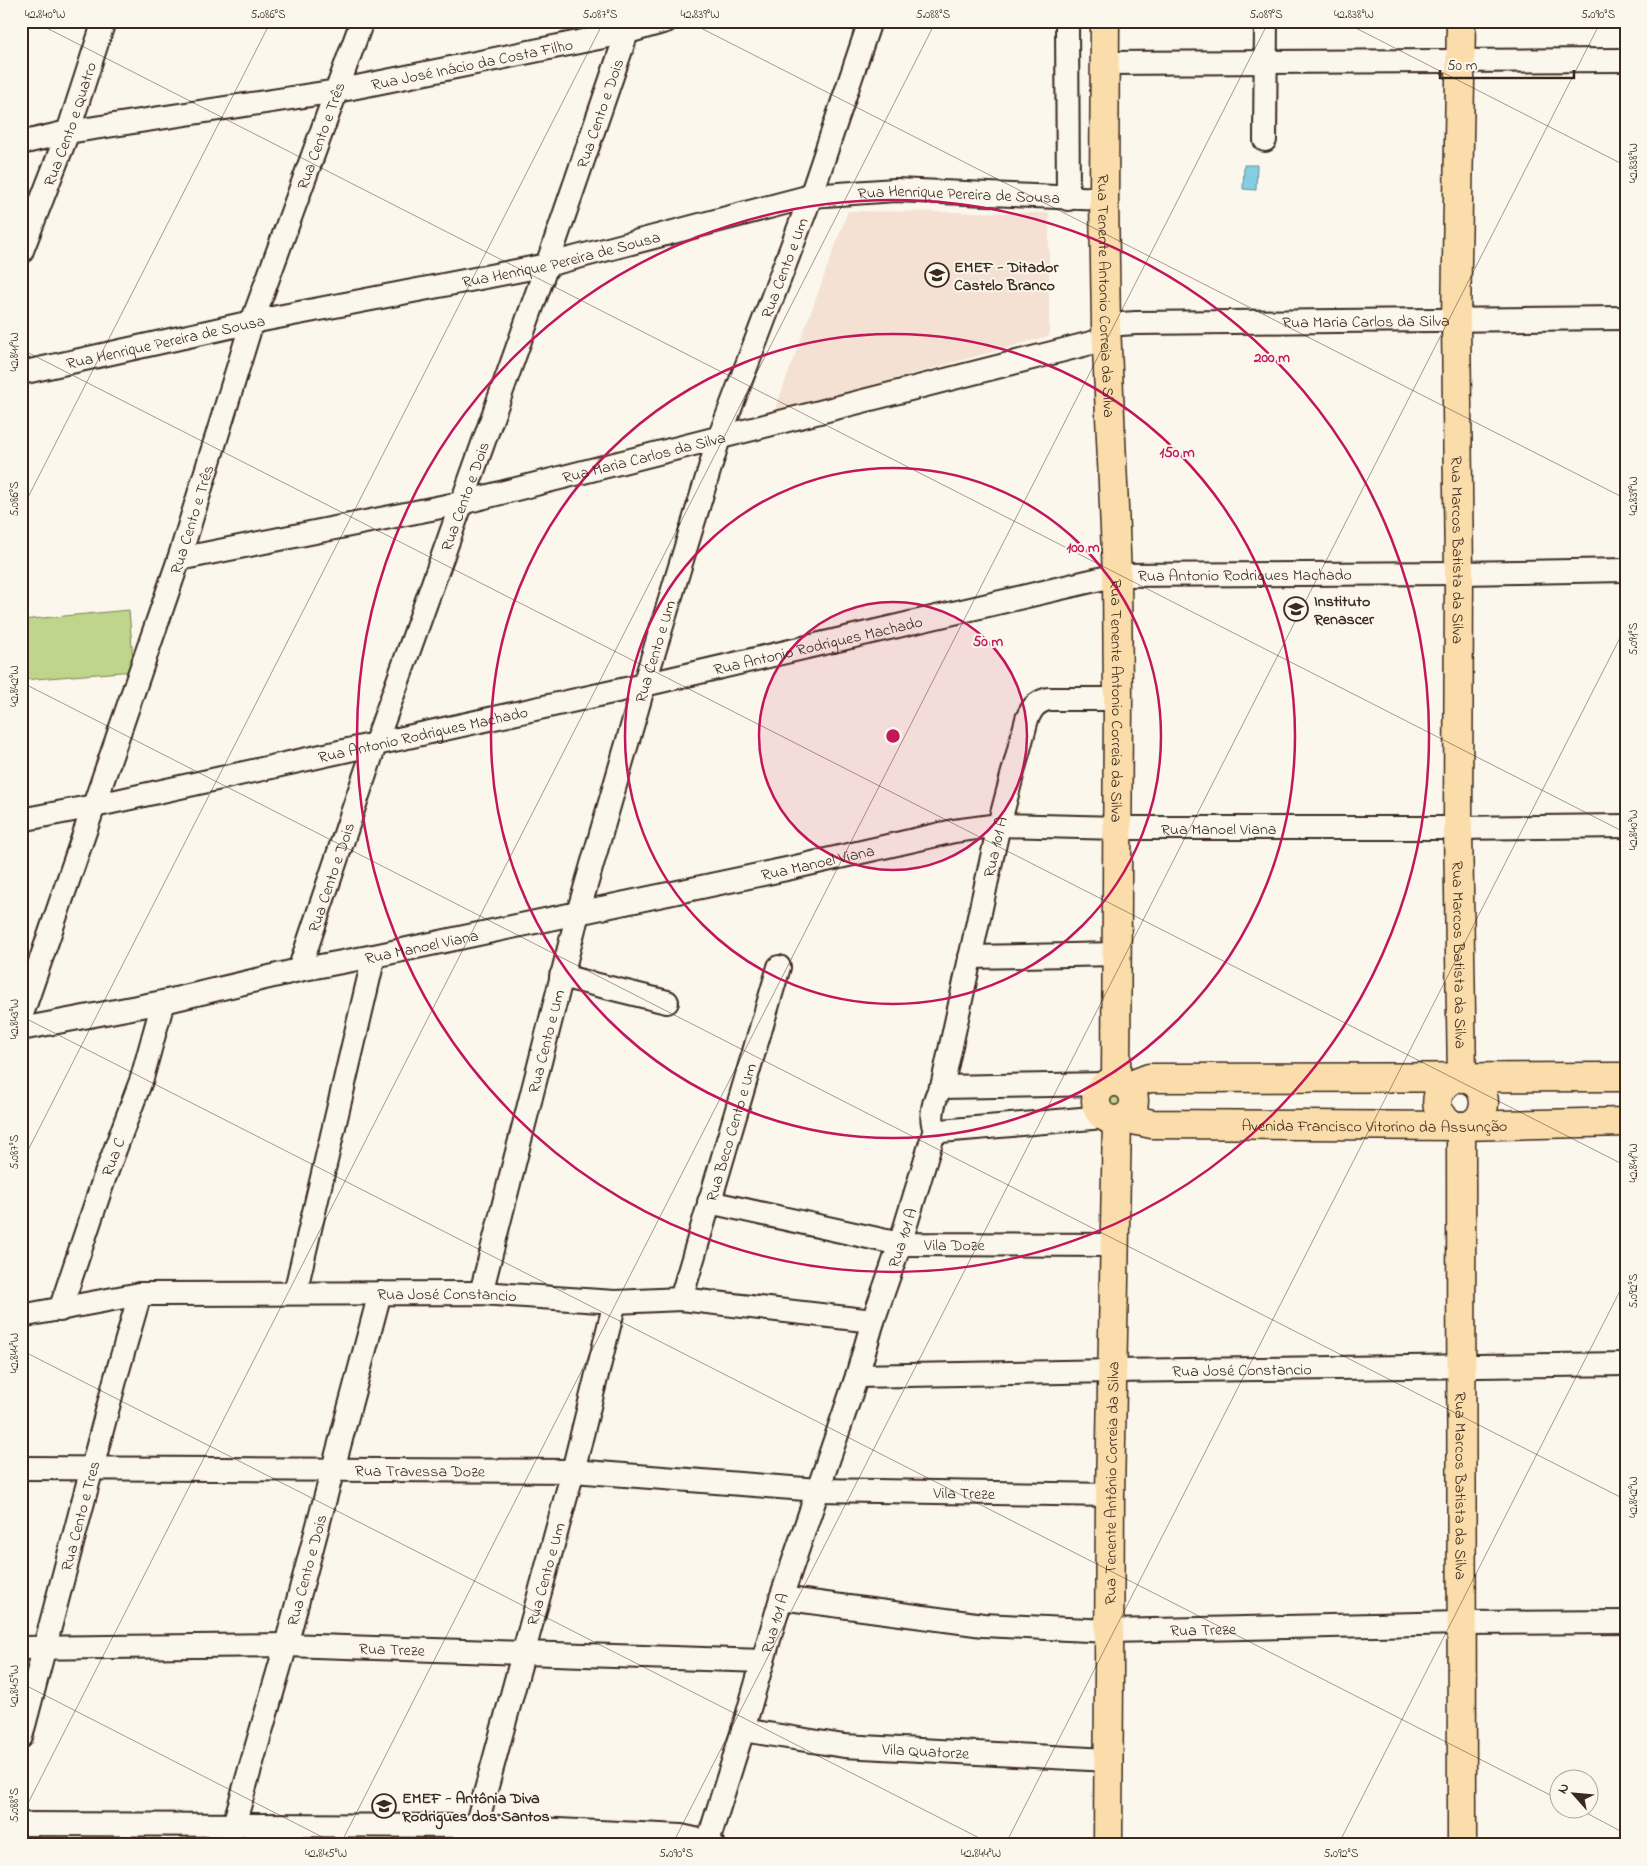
<svg xmlns="http://www.w3.org/2000/svg" width="1647" height="1866" font-family="'Indie Flower',sans-serif">
<rect width="100%" height="100%" fill="#fbf7ec"/>
<filter id="ink" filterUnits="userSpaceOnUse"><feTurbulence type="fractalNoise" baseFrequency=".02" numOctaves="2"/><feDisplacementMap in="SourceGraphic" scale="10" xChannelSelector="R" yChannelSelector="G"/><feConvolveMatrix kernelMatrix="1 2 1 2 8 2 1 2 1" color-interpolation-filters="sRGB"/></filter>
<g filter="url(#ink)">
<!-- built -->
<path fill="#f4e1d3" d="M848,211L1049,213V336L774,412Z"/>
<!-- green -->
<g fill="#bfd58b" stroke="#7d8054">
<path d="M129,610L134,671L23,680L21,620Z"/>
<path d="M1106,1088L1129,1096V1106L1126,1110L1101,1107L1100,1097Z"/>
</g>
<!-- water -->
<path fill="#83cee3" stroke="#668c94" d="M1244,165H1257L1256,190L1243,189Z"/>
<g fill="none" stroke-linecap="round" stroke-linejoin="round">
<!-- minor casing -->
<g stroke="#3b2a1e" stroke-width="26">
<g id="minor">
<path d="M1067,21L1068,199"/>
<path d="M1105,63L1626,60"/>
<path d="M1265,140L1266,21"/>
<path id="s1" d="M21,143L68,132L337,91L628,32L666,21"/>
<path id="s2" d="M21,253L68,132L104,21"/>
<path id="s3" d="M1106,325L1136,323L1626,318"/>
<path id="s4" d="M21,373L252,322L547,265L811,196L895,190L1104,199"/>
<path id="s5" d="M179,559L461,503L1107,339"/>
<path id="s6" d="M21,820L94,806L644,685L1117,575L1459,573L1626,570"/>
<path d="M970,957L1117,954"/>
<path id="s7" d="M299,970L375,745L547,265L631,21"/>
<path d="M561,976L667,1002"/>
<path id="s8" d="M21,1017L179,559L252,322L362,21"/>
<path id="s9" d="M21,1029L163,1002L299,970L374,956L791,868L954,831L999,825L1119,828H1458L1626,826"/>
<path d="M942,1087L1104,1084"/>
<path d="M935,1129L941,1131L1104,1117"/>
<path id="s10" d="M709,1202L900,1244L1115,1245"/>
<path d="M295,1293L374,956"/>
<path id="s11" d="M481,1293L578,913L644,685L719,438L811,196L870,21"/>
<path id="s12" d="M681,1299L779,967"/>
<path id="s13" d="M60,1310L104,1179L142,1078L163,1002"/>
<path id="s14" d="M21,1316L140,1294L481,1293L615,1302L681,1299L873,1321"/>
<path id="s15" d="M857,1376L1113,1371L1626,1364"/>
<path id="s16" d="M21,1468L573,1471L818,1490L1110,1495"/>
<path id="s17" d="M781,1598L983,1625L1109,1631L1462,1623L1626,1622"/>
<path id="s18" d="M21,1648L286,1645L763,1661"/>
<path id="s19" d="M743,1730L844,1746L1108,1760"/>
<path id="s20" d="M21,1737L116,1377L140,1294"/>
<path d="M21,1824L476,1826L681,1836L708,1842L713,1845"/>
<path id="s21" d="M228,1845L286,1645L380,1293"/>
<path id="s22" d="M471,1845L573,1471L615,1302"/>
<path id="s23" d="M707,1845L743,1730L781,1598L857,1376L873,1321L900,1244L935,1129C929,1119 934,1096 942,1087L999,825L1027,719C1032,708 1035,703 1048,699H1118"/>
</g>
</g>
<!-- major casing -->
<g stroke="#3b2a1e" stroke-width="31">
<g id="major">
<path id="s24" d="M1105,21L1104,199L1106,325L1117,575L1118,699L1116,1081"/>
<path id="s25" d="M1461,21L1456,320L1459,573L1458,828L1462,1078"/>
<path d="M1454,1078C1431,1092 1432,1113 1455,1126"/>
<circle cx="1115" cy="1101" r="19"/>
<path d="M1128,1086L1149,1078L1626,1077"/>
<path id="s26" d="M1124,1118L1152,1124L1461,1126L1626,1122"/>
<path id="s27" d="M1461,1126L1462,1845"/>
<path d="M1468,1126C1490,1115 1488,1092 1470,1078"/>
<path id="s28" d="M1108,1845L1110,1495L1117,1120"/>
</g>
</g>
<!-- minor -->
<use href="#minor" stroke="#fbf7ec" stroke-width="22"/>
<!-- major -->
<use href="#major" stroke="#fbddab" stroke-width="28"/>
</g>
</g>
<!-- ticks -->
<path fill="none" stroke="#3b2a1e" stroke-width="1" stroke-opacity="0.45" d="M33,21L1626,833M687,21L1626,499M1342,21L1626,166M21,349L1626,1166M21,511L271,21M21,682L1626,1500M21,1016L1560,1800M21,1164L604,21M21,1350L993,1845M21,1683L338,1845M1577,1808L1626,1834M21,1817L936,21M340,1845L1269,21M672,1845L1601,21M1005,1845L1626,626M1338,1845L1626,1279"/>
<!-- distance rings -->
<circle cx="893" cy="736" r="134" fill="#c2185b" fill-opacity=".12"/>
<g fill="none" stroke="#c2185b" stroke-width="2.5">
<circle cx="893" cy="736" r="134"/>
<circle cx="893" cy="736" r="268"/>
<circle cx="893" cy="736" r="402"/>
<circle cx="893" cy="736" r="536"/>
</g>
<!-- icons -->
<defs>
<g id="school-ring" transform="scale(1.25)"><circle r="9.5" fill="#fbf7ec" stroke="#3b2a1e" stroke-width="1.5"/><path d="M0-5L7-2L0 1L-7-2ZM-4 1L0 2.5L4 1V4Q0 6-4 4Z" fill="#3b2a1e"/></g>
</defs>
<g fill-rule="evenodd">
<use href="#school-ring" x="937" y="275"/>
<use href="#school-ring" x="1296" y="609"/>
<use href="#school-ring" x="384" y="1806"/>
</g>
<g text-anchor="middle" stroke-width="4" stroke-linejoin="round" paint-order="stroke">
<!-- street labels -->
<g font-size="16" fill="#3b2a1e" stroke="#fbf7ec">
<text dy="6" stroke="none"><textPath href="#s1" startOffset="458">Rua José Inácio da Costa Filho</textPath></text>
<text dy="6" stroke="none"><textPath href="#s7" startOffset="908">Rua Cento e Dois</textPath></text>
<text dy="6" stroke="none"><textPath href="#s2" startOffset="138">Rua Cento e Quatro</textPath></text>
<text dy="6" stroke="none"><textPath href="#s8" startOffset="931">Rua Cento e Três</textPath></text>
<text dy="6" stroke="none"><textPath href="#s4" startOffset="958">Rua Henrique Pereira de Sousa</textPath></text>
<text dy="6" stroke="none"><textPath href="#s4" startOffset="552">Rua Henrique Pereira de Sousa</textPath></text>
<text dy="6" stroke="none"><textPath href="#s11" startOffset="1070">Rua Cento e Um</textPath></text>
<text dy="6" stroke="none"><textPath href="#s24" startOffset="275">Rua Tenente Antonio Correia da Silva</textPath></text>
<text dy="6" stroke="none"><textPath href="#s3" startOffset="260">Rua Maria Carlos da Silva</textPath></text>
<text dy="6" stroke="none"><textPath href="#s4" startOffset="148">Rua Henrique Pereira de Sousa</textPath></text>
<text dy="6" stroke="none"><textPath href="#s5" startOffset="476">Rua Maria Carlos da Silva</textPath></text>
<text dy="6" stroke="none"><textPath href="#s7" startOffset="502">Rua Cento e Dois</textPath></text>
<text dy="6" stroke="none"><textPath href="#s8" startOffset="526">Rua Cento e Três</textPath></text>
<text dy="6" stroke="none"><textPath href="#s25" startOffset="529">Rua Marcos Batista da Silva</textPath></text>
<text dy="6" stroke="none"><textPath href="#s6" startOffset="1251">Rua Antonio Rodrigues Machado</textPath></text>
<text dy="6" stroke="none"><textPath href="#s6" startOffset="816">Rua Antonio Rodrigues Machado</textPath></text>
<text dy="6" stroke="none"><textPath href="#s11" startOffset="665">Rua Cento e Um</textPath></text>
<text dy="6" stroke="none"><textPath href="#s24" startOffset="680">Rua Tenente Antonio Correia da Silva</textPath></text>
<text dy="6" stroke="none"><textPath href="#s6" startOffset="411">Rua Antonio Rodrigues Machado</textPath></text>
<text dy="6" stroke="none"><textPath href="#s9" startOffset="1219">Rua Manoel Viana</textPath></text>
<text dy="6" stroke="none"><textPath href="#s23" startOffset="1042">Rua 101 A</textPath></text>
<text dy="6" stroke="none"><textPath href="#s9" startOffset="814">Rua Manoel Viana</textPath></text>
<text dy="6" stroke="none"><textPath href="#s7" startOffset="98">Rua Cento e Dois</textPath></text>
<text dy="6" stroke="none"><textPath href="#s9" startOffset="409">Rua Manoel Viana</textPath></text>
<text dy="6" stroke="none"><textPath href="#s25" startOffset="934">Rua Marcos Batista da Silva</textPath></text>
<text dy="6" stroke="none"><textPath href="#s11" startOffset="260">Rua Cento e Um</textPath></text>
<text dy="6" stroke="none"><textPath href="#s26" startOffset="251">Avenida Francisco Vitorino da Assunção</textPath></text>
<text dy="6" stroke="none"><textPath href="#s12" startOffset="174">Rua Beco Cento e Um</textPath></text>
<text dy="6" stroke="none"><textPath href="#s13" startOffset="162">Rua C</textPath></text>
<text dy="6" stroke="none"><textPath href="#s23" startOffset="638">Rua 101 A</textPath></text>
<text dy="6" stroke="none"><textPath href="#s10" startOffset="250">Vila Doze</textPath></text>
<text dy="6" stroke="none"><textPath href="#s14" startOffset="428">Rua José Constancio</textPath></text>
<text dy="6" stroke="none"><textPath href="#s15" startOffset="385">Rua José Constancio</textPath></text>
<text dy="6" stroke="none"><textPath href="#s16" startOffset="399">Rua Travessa Doze</textPath></text>
<text dy="6" stroke="none"><textPath href="#s28" startOffset="362">Rua Tenente Antônio Correia da Silva</textPath></text>
<text dy="6" stroke="none"><textPath href="#s27" startOffset="360">Rua Marcos Batista da Silva</textPath></text>
<text dy="6" stroke="none"><textPath href="#s16" startOffset="944">Vila Treze</textPath></text>
<text dy="6" stroke="none"><textPath href="#s20" startOffset="229">Rua Cento e Tres</textPath></text>
<text dy="6" stroke="none"><textPath href="#s21" startOffset="286">Rua Cento e Dois</textPath></text>
<text dy="6" stroke="none"><textPath href="#s22" startOffset="281">Rua Cento e Um</textPath></text>
<text dy="6" stroke="none"><textPath href="#s23" startOffset="232">Rua 101 A</textPath></text>
<text dy="6" stroke="none"><textPath href="#s17" startOffset="424">Rua Treze</textPath></text>
<text dy="6" stroke="none"><textPath href="#s18" startOffset="371">Rua Treze</textPath></text>
<text dy="6" stroke="none"><textPath href="#s19" startOffset="184">Vila Quatorze</textPath></text>
</g>
<!-- poi labels -->
<g font-size="16" font-weight="bold" fill="#3b2a1e" stroke="#fbf7ec" text-anchor="start">
<text x="954" y="272">EMEF - Ditador<tspan x="954" dy="18">Castelo Branco</tspan></text>
<text x="1314" y="606">Instituto<tspan x="1314" dy="18">Renascer</tspan></text>
<text x="402" y="1803">EMEF - Antônia Diva<tspan x="402" dy="18">Rodrigues dos Santos</tspan></text>
</g>
</g>
<circle cx="893" cy="736" r="8" fill="#c2185b" stroke="#fbf7ec" stroke-width="2.5"/>
<g font-size="15" text-anchor="middle" font-weight="bold" fill="#c2185b" stroke="#fbf7ec" stroke-width="4" stroke-linejoin="round" paint-order="stroke">
<text x="1272" y="362">200 m</text>
<text x="1177" y="457">150 m</text>
<text x="1083" y="552">100 m</text>
<text x="988" y="646">50 m</text>
</g>
<!-- margin -->
<rect width="1647" height="1866" fill="none" stroke="#fbf7ec" stroke-width="55"/>
<!-- north arrow -->
<g transform="translate(1574 1794) rotate(297)"><circle r="24" fill="#fbf7ec" stroke="#aea59a"/>
<path d="M0-4L9 19L0 12L-9 19Z" fill="#3b2a1e"/>
<text y="-8" font-size="14" font-weight="bold" text-anchor="middle" fill="#3b2a1e">N</text>
</g>
<!-- scale -->
<path d="M1440 70v8h134v-8" fill="none" stroke="#3b2a1e" stroke-width="2.5"/>
<text x="1447" y="70" font-size="15" fill="#3b2a1e" stroke="#fbf7ec" stroke-width="4" paint-order="stroke">50 m</text>
<rect x="28" y="28" width="1592" height="1810" fill="none" stroke="#3b2a1e" stroke-width="2"/>
<g font-size="12" text-anchor="middle" fill="#3b2a1e">
<text x="45" y="18">42.840°W</text>
<text x="268" y="18">5.086°S</text>
<text x="600" y="18">5.087°S</text>
<text x="700" y="18">42.839°W</text>
<text x="933" y="18">5.088°S</text>
<text x="1266" y="18">5.089°S</text>
<text x="1354" y="18">42.838°W</text>
<text x="1598" y="18">5.090°S</text>
<text transform="translate(1633 163) rotate(-90)" y="4">42.838°W</text>
<text transform="translate(14 352) rotate(-90)" y="4">42.841°W</text>
<text transform="translate(1633 496) rotate(-90)" y="4">42.839°W</text>
<text transform="translate(14 499) rotate(-90)" y="4">5.086°S</text>
<text transform="translate(1633 639) rotate(-90)" y="4">5.091°S</text>
<text transform="translate(14 686) rotate(-90)" y="4">42.842°W</text>
<text transform="translate(1633 830) rotate(-90)" y="4">42.840°W</text>
<text transform="translate(14 1019) rotate(-90)" y="4">42.843°W</text>
<text transform="translate(14 1152) rotate(-90)" y="4">5.087°S</text>
<text transform="translate(1633 1163) rotate(-90)" y="4">42.841°W</text>
<text transform="translate(1633 1291) rotate(-90)" y="4">5.092°S</text>
<text transform="translate(14 1353) rotate(-90)" y="4">42.844°W</text>
<text transform="translate(1633 1497) rotate(-90)" y="4">42.842°W</text>
<text transform="translate(14 1686) rotate(-90)" y="4">42.845°W</text>
<text transform="translate(14 1805) rotate(-90)" y="4">5.088°S</text>
<text x="326" y="1857">42.845°W</text>
<text x="676" y="1857">5.090°S</text>
<text x="981" y="1857">42.844°W</text>
<text x="1341" y="1857">5.092°S</text>
</g>
</svg>
